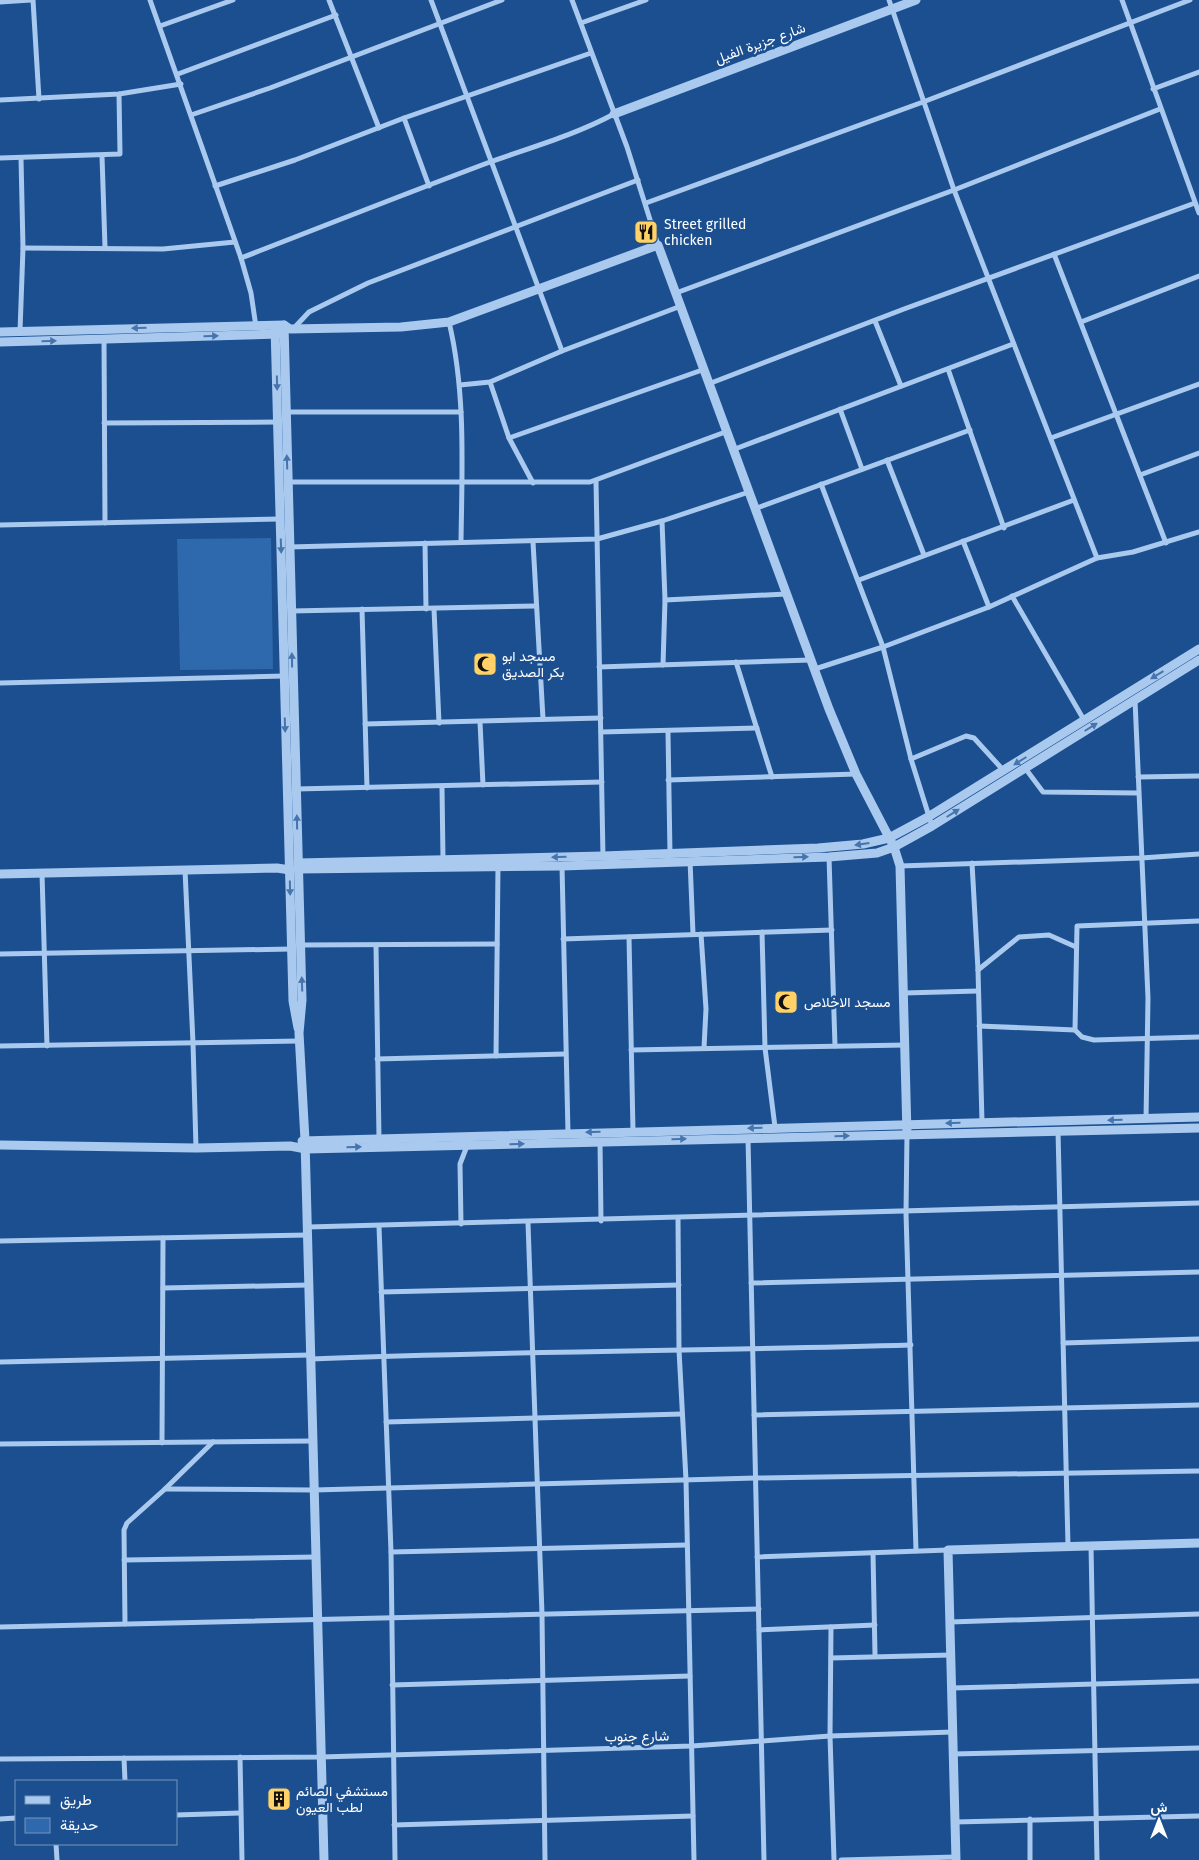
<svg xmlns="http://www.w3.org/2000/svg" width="1199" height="1860" font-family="'Fira Sans',Vazirmatn,sans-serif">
<rect width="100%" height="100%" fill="#1b4f8f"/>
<!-- green -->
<path fill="#2e69ad" d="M271,538L273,669L180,670L177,539Z"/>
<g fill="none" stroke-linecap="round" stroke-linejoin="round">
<!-- minor -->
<g stroke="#a9c9ee" stroke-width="5">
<path d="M33,0L39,99"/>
<path d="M150,0L241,258L251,293L256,327"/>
<path d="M329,0L379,128"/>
<path d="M431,0L562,351"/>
<path d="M572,0L627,147L658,245"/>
<path d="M889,0L954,190L1097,558"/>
<path d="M1122,0L1199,213"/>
<path d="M0,2L31,0"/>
<path d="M581,23L646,0"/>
<path d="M160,26L233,0"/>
<path d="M178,74L336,15"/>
<path d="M1153,89L1199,72"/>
<path d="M0,100L119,94L181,84"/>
<path d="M191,115L270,88L502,0"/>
<path d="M404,118L429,186"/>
<path d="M102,156L105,247"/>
<path d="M0,158L120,154L119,94"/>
<path d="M215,186L295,160L404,118L591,53"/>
<path d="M646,203L923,102L1190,0"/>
<path d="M23,248L163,249L235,242"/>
<path d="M1054,254L1166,543"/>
<path d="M241,258C324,226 407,193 490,162C532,147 575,135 614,114"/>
<path d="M676,293L954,190L1160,109"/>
<path d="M875,321L901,386"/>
<path d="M449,322C466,393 462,468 461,542"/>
<path d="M1081,322L1199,276"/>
<path d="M294,328L309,312L368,283L638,180"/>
<path d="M20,331L23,248L21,158"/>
<path d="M104,339L105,523"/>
<path d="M948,369L1004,528"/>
<path d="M490,382L509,438L533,483"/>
<path d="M711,383L904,309L1195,203"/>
<path d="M460,385L490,382L562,351L681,306"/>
<path d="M840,409L862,469"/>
<path d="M286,412H461"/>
<path d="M104,423L278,422"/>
<path d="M509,438L705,369"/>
<path d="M1051,438L1199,384"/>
<path d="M735,449L1013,344"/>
<path d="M887,460L924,555"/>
<path d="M1140,475L1199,453"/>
<path d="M596,481L603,857"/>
<path d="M288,482H590L728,431"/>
<path d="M821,484L883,647L911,759L932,826"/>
<path d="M757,508L970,430"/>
<path d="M662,521L665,600L663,665"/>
<path d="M0,525L280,519"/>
<path d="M963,541L989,607"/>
<path d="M533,542L543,719"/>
<path d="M425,543L426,609"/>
<path d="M289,547L597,539L662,521L749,492"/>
<path d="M859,580L1074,500"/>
<path d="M1012,596L1084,720"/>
<path d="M665,600L786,594"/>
<path d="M362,609L367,788"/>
<path d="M434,609L439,723"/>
<path d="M291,611L535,606"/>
<path d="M736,662L772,777"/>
<path d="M599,667L811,660"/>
<path d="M815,669L883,647L989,607L1097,558L1133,552L1199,532"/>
<path d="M0,683L284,676"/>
<path d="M1135,700L1148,998L1146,1119"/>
<path d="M480,722L483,785"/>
<path d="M365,724L601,718"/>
<path d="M601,732L757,728"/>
<path d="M668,732L670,854"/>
<path d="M911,759L966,736L974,738L1004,771"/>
<path d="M1025,768L1043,792L1138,793"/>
<path d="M1138,777L1199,776"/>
<path d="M668,780L856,774"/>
<path d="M442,787L443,859"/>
<path d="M296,789L602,782"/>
<path d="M829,857L835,1046"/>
<path d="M690,860L693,934"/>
<path d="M972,863L978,970L982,1122"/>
<path d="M562,866L568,1133"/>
<path d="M900,866L1141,858L1199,854"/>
<path d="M185,870L193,1043L196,1148"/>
<path d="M42,873L47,1046"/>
<path d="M1199,921L1077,926L1075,1030L1082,1037L1094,1040L1199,1037"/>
<path d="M762,932L765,1048L775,1127"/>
<path d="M701,934L706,1009L704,1048"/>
<path d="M629,937L633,1131"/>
<path d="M563,939L832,930"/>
<path d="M301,945L497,944"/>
<path d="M376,946L379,1138"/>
<path d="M0,954L292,949"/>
<path d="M978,970L1019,937L1049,935L1076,947"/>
<path d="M904,993L978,991"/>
<path d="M979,1026L1075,1030"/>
<path d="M0,1046L300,1041"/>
<path d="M631,1050L906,1045"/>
<path d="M496,1056L498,866"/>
<path d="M377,1059L565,1054"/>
<path d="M1058,1131L1068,1546"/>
<path d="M907,1134L906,1213L916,1551"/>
<path d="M748,1138L764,1860"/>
<path d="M600,1141L601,1221"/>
<path d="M678,1218L679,1350L686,1480L694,1860"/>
<path d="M528,1223L542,1614L545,1860"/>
<path d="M461,1224L460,1164L467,1146"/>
<path d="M379,1226L391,1552L395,1860"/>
<path d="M308,1227L1199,1203"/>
<path d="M0,1241L308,1235"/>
<path d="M751,1283L1199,1272"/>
<path d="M163,1288L309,1285"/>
<path d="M381,1292L679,1285"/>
<path d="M1063,1343L1199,1339"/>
<path d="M311,1359C511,1351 711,1351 911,1345"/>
<path d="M0,1362L311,1355"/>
<path d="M754,1415L1199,1405"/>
<path d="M386,1422L682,1414"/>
<path d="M162,1443L163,1238"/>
<path d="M0,1444L313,1441"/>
<path d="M165,1489L314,1490L756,1478L1199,1471"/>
<path d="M1091,1546L1097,1860"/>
<path d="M391,1552L687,1545"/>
<path d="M873,1553L875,1655"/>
<path d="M757,1557L948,1550"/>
<path d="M124,1560L316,1557"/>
<path d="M950,1622L1199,1614"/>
<path d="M125,1624L124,1530L127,1523L165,1489L213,1442"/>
<path d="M0,1627L759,1609"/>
<path d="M831,1627L830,1736L834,1860"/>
<path d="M759,1630L875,1625"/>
<path d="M831,1658L951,1655"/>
<path d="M392,1685L690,1676"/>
<path d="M952,1688L1199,1681"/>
<path d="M953,1754L1199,1748"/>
<path d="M240,1757L242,1860"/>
<path d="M124,1758L125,1781"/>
<path d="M0,1759L321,1757L692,1746L830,1736L953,1732"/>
<path d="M176,1815L240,1813"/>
<path d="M0,1819L16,1818"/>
<path d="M955,1822L1199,1816"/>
<path d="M394,1825L693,1816"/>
<path d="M56,1844L57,1860"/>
<path d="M841,1860L956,1857"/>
<path d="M1030,1860V1819"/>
</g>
<!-- tertiary -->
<g stroke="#a9c9ee" stroke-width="9">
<path d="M614,114L916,0"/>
<path d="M284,325L302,1000L299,1033L305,1140L324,1860"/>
<path d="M275,326L293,1001L298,1028"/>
<path d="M0,332L284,325L290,329L401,327L449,322L658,245L829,709L856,774L894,847L900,866L907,1134"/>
<path d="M0,342L279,334"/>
<path d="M298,863L603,856L818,848L863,844L889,838L928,817L1199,649"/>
<path d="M298,869L562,866L829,857L877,853L894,847L932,826L1199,660"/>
<path d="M0,874L277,868L290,870"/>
<path d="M302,1141L1199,1117"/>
<path d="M0,1145L196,1148L290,1146L306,1149L1199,1128"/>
<path d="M956,1860L948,1550L1199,1543"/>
</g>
</g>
<!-- one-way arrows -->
<defs><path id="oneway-solid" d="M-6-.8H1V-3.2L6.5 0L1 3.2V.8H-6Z" transform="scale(1.25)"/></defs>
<g fill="#4674ac">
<use href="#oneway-solid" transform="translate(139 328) rotate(178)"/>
<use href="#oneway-solid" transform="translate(211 336) rotate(-2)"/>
<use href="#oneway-solid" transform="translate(49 341) rotate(-1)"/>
<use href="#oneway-solid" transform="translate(277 383) rotate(89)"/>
<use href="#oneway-solid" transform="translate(287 462) rotate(-92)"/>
<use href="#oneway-solid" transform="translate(281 546) rotate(88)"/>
<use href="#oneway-solid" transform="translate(292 660) rotate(-91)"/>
<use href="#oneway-solid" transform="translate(1157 675) rotate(149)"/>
<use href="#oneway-solid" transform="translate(285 725) rotate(88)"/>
<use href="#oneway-solid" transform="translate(1091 727) rotate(-32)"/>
<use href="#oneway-solid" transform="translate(1020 761) rotate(148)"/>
<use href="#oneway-solid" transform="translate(953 813) rotate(-32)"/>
<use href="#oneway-solid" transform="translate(297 822) rotate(-91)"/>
<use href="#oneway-solid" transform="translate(862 844) rotate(172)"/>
<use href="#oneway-solid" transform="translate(559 857) rotate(179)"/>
<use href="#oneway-solid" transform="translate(801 857) rotate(-1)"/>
<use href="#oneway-solid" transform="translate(290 888) rotate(89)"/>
<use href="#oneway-solid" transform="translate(302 984) rotate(-92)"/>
<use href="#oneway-solid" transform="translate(1115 1120) rotate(179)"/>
<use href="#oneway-solid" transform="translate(953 1123) rotate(178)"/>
<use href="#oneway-solid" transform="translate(755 1128) rotate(178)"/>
<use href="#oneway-solid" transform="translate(593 1132) rotate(178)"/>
<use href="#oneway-solid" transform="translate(842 1136) rotate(-1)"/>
<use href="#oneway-solid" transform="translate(679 1139) rotate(-1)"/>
<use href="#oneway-solid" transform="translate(517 1144) rotate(-2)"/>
<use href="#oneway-solid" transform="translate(354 1147) rotate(-2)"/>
</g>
<!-- icons -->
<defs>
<g id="restaurant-square" transform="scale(1.25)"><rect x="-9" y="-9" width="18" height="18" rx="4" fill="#ffd166" stroke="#1b4f8f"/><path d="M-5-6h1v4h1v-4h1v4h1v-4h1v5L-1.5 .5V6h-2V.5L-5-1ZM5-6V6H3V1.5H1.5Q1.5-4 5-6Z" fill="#111"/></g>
<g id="mosque-square" transform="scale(1.25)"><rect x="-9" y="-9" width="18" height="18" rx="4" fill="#ffd166" stroke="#1b4f8f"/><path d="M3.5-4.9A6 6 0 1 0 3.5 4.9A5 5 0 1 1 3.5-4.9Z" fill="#111"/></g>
<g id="building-square" transform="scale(1.25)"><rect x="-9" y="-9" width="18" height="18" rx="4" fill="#ffd166" stroke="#1b4f8f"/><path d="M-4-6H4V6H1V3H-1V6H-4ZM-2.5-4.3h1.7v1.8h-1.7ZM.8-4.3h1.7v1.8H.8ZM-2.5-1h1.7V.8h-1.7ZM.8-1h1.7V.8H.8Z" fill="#111"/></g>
</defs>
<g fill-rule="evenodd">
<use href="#restaurant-square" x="646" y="232"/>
<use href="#mosque-square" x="485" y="664"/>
<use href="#mosque-square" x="786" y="1002"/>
<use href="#building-square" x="279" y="1799"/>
</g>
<g text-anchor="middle" stroke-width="5" stroke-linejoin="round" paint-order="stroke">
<!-- street labels -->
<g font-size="14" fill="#fff" stroke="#1b4f8f">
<text transform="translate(760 43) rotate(-20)" y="5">شارع جزيرة الفيل</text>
<text transform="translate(637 1736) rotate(-1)" y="5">شارع جنوب</text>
</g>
<!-- poi labels -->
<g font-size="14" fill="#fff" stroke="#1b4f8f" text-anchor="start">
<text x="664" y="229">Street grilled<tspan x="664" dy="16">chicken</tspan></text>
<text x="502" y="661">مسجد ابو<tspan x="502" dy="16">بكر الصديق</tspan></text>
<text x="804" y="1007">مسجد الاخلاص</text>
<text x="296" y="1796">مستشفي الصائم<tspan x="296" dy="16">لطب العيون</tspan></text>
</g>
</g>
<!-- legend -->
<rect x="15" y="1780" width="162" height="65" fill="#1b4f8f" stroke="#7695bc"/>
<rect x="25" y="1796" width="25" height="8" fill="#a9c9ee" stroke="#7695bc"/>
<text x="60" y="1805" font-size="15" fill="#ffffff">طريق</text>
<rect x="25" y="1818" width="25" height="15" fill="#2e69ad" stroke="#7695bc"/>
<text x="60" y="1830" font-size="15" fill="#ffffff">حديقة</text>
<!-- north arrow -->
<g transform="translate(1159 1820)" stroke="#1b4f8f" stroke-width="4" paint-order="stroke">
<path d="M0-4L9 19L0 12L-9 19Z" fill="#ffffff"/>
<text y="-8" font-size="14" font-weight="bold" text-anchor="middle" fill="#ffffff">ش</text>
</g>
</svg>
